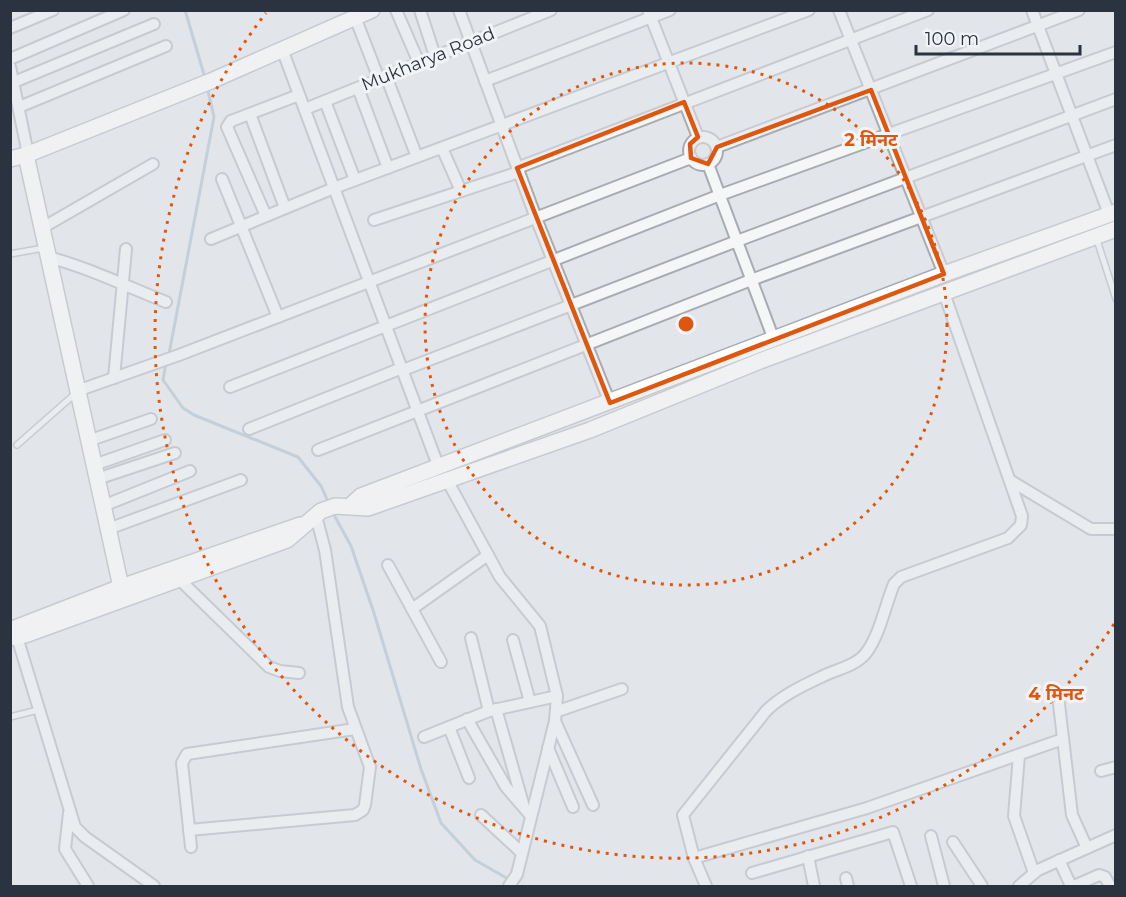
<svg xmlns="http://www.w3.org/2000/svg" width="1126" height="897" font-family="Montserrat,'Noto Sans Devanagari',sans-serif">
<rect width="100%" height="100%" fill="#e2e5e9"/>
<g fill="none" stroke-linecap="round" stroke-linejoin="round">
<!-- stream -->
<g stroke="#9fb4c7" stroke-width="3">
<path d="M185,10L205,78"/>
<path d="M169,354L214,117L207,87"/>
<path d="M166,363L163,380L183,408L194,415L298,457L321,486L329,504"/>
<path d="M333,513L351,546L374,613L421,769L441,823L475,860L510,880"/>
</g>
<!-- lane casing -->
<g stroke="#a7acb3" stroke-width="8">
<g id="lane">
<path d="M1096,237L1116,299"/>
<path d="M10,254L44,248"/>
<path d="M17,445L76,393"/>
<path d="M10,717L38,710"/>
</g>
</g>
<!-- street casing -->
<g stroke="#a7acb3" stroke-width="14">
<g id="street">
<path d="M396,10L419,63"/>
<path d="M420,10L435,56"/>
<path d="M459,10L536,218L610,403"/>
<path d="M648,10L698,137"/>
<path d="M839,10L944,274"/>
<path d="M1032,10L1109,214"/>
<path d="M355,17L379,79"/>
<path d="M10,28L53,10"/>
<path d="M282,49L439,468"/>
<path d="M10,59L124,10"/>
<path d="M10,67L28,154"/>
<path d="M386,76L417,157"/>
<path d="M485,81L670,10"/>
<path d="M14,82L154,24"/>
<path d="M358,88L388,168"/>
<path d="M325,101L355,180"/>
<path d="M19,107L166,46"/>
<path d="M305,109L551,10"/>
<path d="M250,114L285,208"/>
<circle cx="703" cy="151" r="14"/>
<path d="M717,147L1079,10"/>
<path d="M442,148L461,191"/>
<path d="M708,164L774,340"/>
<path d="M517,168L928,10"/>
<path d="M222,179L278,317"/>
<path d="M266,216L227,127L231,121L299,95"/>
<path d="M374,220L519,172"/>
<path d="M42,228L153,164"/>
<path d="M211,239L334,188L809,10"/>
<path d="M48,257C89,268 126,286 166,302"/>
<path d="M403,370L737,241L1116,99"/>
<path d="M114,378L126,249"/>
<path d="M230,387L720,195L1116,52"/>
<path d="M77,391L179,355L691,158"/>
<path d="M249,429L402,368"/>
<path d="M88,441L151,419"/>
<path d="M318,450L751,280L1116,145"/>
<path d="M94,465L165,440"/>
<path d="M97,479L175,453"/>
<path d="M447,480L500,577L540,626L557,696L555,721L517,874L509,886"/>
<path d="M1011,481L1091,529H1116"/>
<path d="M103,506L190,471"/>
<path d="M108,529L241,480"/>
<path d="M388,565L441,662"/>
<path d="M179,579L269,667L280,671L299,673"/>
<path d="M412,609L488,555"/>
<path d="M17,637L75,827L85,837L154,886"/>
<path d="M471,638L489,711"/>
<path d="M513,640L530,702"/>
<path d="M1059,704L1072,815L1087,848"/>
<path d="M496,709L524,807"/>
<path d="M558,711L622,689"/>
<path d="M467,719L506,787L531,816"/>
<path d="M555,721L593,805"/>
<path d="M449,727L469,778"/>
<path d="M424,737L489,711L557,696"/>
<path d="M548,748L573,807"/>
<path d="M1019,755L1014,816L1034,873"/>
<path d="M1101,771L1116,767"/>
<path d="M69,813L65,849L88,886"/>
<path d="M481,815L522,853"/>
<path d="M189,830L355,815L363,810L365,805L370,767L348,707L325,550L316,516"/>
<path d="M931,836L944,886"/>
<path d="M953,842L982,886"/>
<path d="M191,847L182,763L187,754L355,729"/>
<path d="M808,856L814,886"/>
<path d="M694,858L867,808L1063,739"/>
<path d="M1059,860L1071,886"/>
<path d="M752,873L893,832L911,886"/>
<path d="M846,878L848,886"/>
<path d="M706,886L694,858L683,815L766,711C781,696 802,686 821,677C836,669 855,667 866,653C880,634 885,606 894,584L901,577L1008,538L1021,525L1022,516L944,293"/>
<path d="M1019,886L1038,870L1116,835"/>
<path d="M1074,886L1099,875L1105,877L1110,886"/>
</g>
</g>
<!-- secondary casing -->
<g stroke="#a7acb3" stroke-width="18">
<g id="secondary">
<path d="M10,159L26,155"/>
<path d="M350,506L361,496L944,274L1116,212"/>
<path d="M121,587L26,155L211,81L372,10"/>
<path d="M10,630L121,587L300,525"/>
<path d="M10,638L25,635L287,540L321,511L335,506L368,508L590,430L760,361L1116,229"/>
</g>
</g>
<!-- lane -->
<use href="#lane" stroke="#f4f6f8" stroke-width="5"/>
<!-- street -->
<use href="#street" stroke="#f4f6f8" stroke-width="10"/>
<!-- secondary -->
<use href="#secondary" stroke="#fff" stroke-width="15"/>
</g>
<!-- marked area -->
<path d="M0 0H1126V897H0ZM871,90L944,274L610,403L517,168L684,102L698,137L690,144L691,158L708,164L717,147Z" fill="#e2e5e9" fill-opacity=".55" fill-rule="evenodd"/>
<path fill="none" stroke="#df570f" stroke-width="4.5" stroke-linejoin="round" d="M871,90L944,274L610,403L517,168L684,102L698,137L690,144L691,158L708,164L717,147Z"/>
<!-- distance rings -->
<g fill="none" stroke="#df570f" stroke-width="3" stroke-dasharray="3 6">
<circle cx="686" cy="324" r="261"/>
<path d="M1114 624A523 523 0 1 1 266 13"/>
</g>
<g text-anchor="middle" stroke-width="6" stroke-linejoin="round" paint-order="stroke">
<!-- street labels -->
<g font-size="18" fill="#2b3340" stroke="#f2f4f7">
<text transform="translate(428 59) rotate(-22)" y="6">Mukharya Road</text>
</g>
</g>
<circle cx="686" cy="324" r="9" fill="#df570f" stroke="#f2f4f7" stroke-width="3"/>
<g font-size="18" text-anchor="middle" font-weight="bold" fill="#df570f" stroke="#f2f4f7" stroke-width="6" stroke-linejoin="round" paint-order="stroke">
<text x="871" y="146">2 मिनट</text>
<text x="1056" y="700">4 मिनट</text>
</g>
<!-- border -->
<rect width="1126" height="897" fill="none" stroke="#2b3340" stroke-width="24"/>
<!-- scale -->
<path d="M916 45v9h164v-9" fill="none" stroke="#2b3340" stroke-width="3"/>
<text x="925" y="45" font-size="18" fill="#2b3340" stroke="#f2f4f7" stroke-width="4.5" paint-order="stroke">100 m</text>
</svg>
